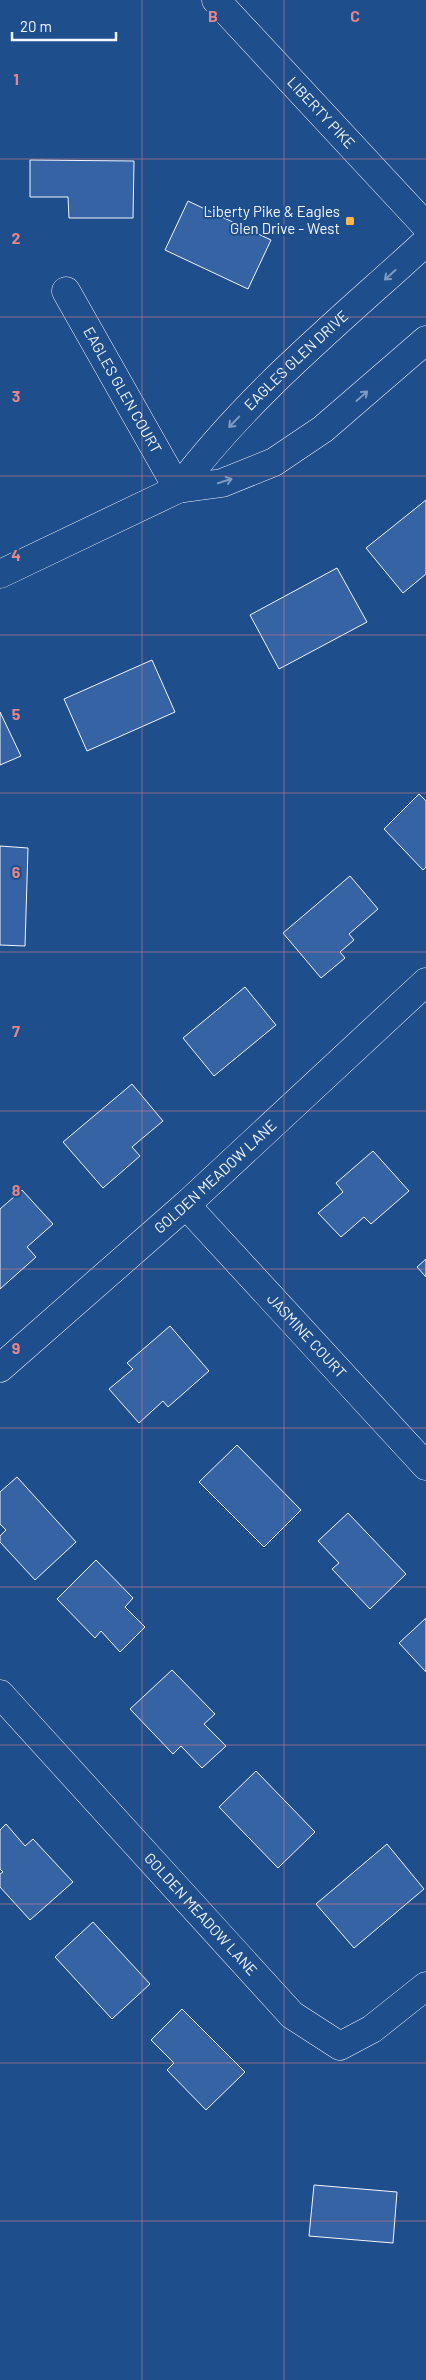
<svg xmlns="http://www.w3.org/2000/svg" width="426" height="2380" font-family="Barlow,sans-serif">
<rect width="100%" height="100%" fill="#1f4e8c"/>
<!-- building -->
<g fill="#3563a3" stroke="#f2f6ff">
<path d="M30,160L134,161L133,218H69L68,197H30Z"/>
<path d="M188,201L271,240L248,289L165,250Z"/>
<path d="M426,500V574L403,593L366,548Z"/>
<path d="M337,568L367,622L279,669L250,615Z"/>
<path d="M152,660L175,712L87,751L64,699Z"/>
<path d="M0,712L21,756L0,765Z"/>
<path d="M419,794L426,801V867L423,870L384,829Z"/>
<path d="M0,846L28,848L25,946L0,945Z"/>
<path d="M350,876L378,909L349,934L354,940L340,952L345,958L321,978L283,933Z"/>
<path d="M245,987L276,1025L214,1076L183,1038Z"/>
<path d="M132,1084L163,1121L132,1147L140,1156L103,1188L63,1142Z"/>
<path d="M373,1151L409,1191L371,1224L364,1217L341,1237L318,1213L343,1192L336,1183Z"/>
<path d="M22,1190L53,1224L27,1247L36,1257L0,1289V1209Z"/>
<path d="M426,1259V1277L417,1267Z"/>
<path d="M170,1326L209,1371L168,1407L163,1401L139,1423L109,1389L133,1369L127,1363Z"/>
<path d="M237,1445L301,1510L264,1547L199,1482Z"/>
<path d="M17,1477L76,1542L35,1580L0,1542V1536L6,1530L0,1524V1492Z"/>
<path d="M348,1513L406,1574L370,1609L332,1569L339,1563L318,1541Z"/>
<path d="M96,1560L133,1598L125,1607L145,1627L120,1652L101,1631L95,1638L57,1599Z"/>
<path d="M426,1618V1672L399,1643Z"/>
<path d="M172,1670L215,1714L204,1724L226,1746L202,1768L181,1746L173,1754L130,1709Z"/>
<path d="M256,1771L315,1832L278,1868L219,1807Z"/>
<path d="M6,1824L25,1846L33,1839L73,1882L30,1920L0,1887V1874L3,1872L0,1869V1830Z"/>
<path d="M387,1844L424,1889L354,1948L316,1904Z"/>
<path d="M93,1922L150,1984L112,2019L55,1957Z"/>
<path d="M182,2009L245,2072L206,2110L167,2070L174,2063L151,2040Z"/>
<path d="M314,2185L397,2192L393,2243L309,2236Z"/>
</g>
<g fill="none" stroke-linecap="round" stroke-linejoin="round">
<!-- minor casing -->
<g stroke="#f2f6ff" stroke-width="29">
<g id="minor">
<path id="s1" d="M216,0L426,226"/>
<path id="s2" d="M66,291L178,489"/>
<path id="s3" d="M178,489C248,395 340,321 426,242"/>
<path d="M0,574L178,489L222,483L274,462L323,429L426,340"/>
<path id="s4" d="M186,1205L426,1466"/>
<path id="s5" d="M0,1368L186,1205L426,982"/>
<path id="s6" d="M0,1694L292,2015L340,2046L372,2029L426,1986"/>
</g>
</g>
<!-- minor -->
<use href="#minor" stroke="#1f4e8c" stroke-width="28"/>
</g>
<!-- one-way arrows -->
<defs><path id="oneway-shaft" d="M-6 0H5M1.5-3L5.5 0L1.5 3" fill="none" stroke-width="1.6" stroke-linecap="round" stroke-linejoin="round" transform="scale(1.25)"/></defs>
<g stroke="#7e9ac0">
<use href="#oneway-shaft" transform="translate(390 275) rotate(138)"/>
<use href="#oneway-shaft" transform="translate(362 396) rotate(-41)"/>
<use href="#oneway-shaft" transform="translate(234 422) rotate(134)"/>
<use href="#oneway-shaft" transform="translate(225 481) rotate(-18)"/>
</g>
<!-- grid -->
<path fill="none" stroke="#e38589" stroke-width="1" stroke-opacity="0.55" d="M142,0V2380M284,0V2380M0,159H426M0,317H426M0,476H426M0,635H426M0,793H426M0,952H426M0,1111H426M0,1269H426M0,1428H426M0,1587H426M0,1745H426M0,1904H426M0,2063H426M0,2221H426"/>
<!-- markers -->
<rect fill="#ffb74d" stroke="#1f4e8c" stroke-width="2" x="345" y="216" width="10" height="10" rx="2.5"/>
<g text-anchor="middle" stroke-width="4" stroke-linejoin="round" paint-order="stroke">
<!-- street labels -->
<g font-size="15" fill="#f2f6ff" stroke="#1f4e8c">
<text dy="5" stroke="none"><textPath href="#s1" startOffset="154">LIBERTY PIKE</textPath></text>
<text dy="5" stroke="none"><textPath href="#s3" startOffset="175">EAGLES GLEN DRIVE</textPath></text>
<text dy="5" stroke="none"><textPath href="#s2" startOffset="114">EAGLES GLEN COURT</textPath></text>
<text dy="5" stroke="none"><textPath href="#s5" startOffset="288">GOLDEN MEADOW LANE</textPath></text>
<text dy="5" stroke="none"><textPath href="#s4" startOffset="178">JASMINE COURT</textPath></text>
<text dy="5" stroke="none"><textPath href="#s6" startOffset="298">GOLDEN MEADOW LANE</textPath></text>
</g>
<!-- poi labels -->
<g font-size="15" fill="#f2f6ff" stroke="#1f4e8c" text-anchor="end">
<text x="340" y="217">Liberty Pike &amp; Eagles<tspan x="340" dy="17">Glen Drive - West</tspan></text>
</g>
</g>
<g font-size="16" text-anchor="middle" font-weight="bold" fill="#e38589" stroke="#1f4e8c" stroke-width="4" stroke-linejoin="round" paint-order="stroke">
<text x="213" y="22">B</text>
<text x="355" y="22">C</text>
<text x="16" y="85">1</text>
<text x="16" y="244">2</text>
<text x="16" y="402">3</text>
<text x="16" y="561">4</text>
<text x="16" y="720">5</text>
<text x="16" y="878">6</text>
<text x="16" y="1037">7</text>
<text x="16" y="1196">8</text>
<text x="16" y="1354">9</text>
</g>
<!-- scale -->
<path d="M12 32v8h104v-8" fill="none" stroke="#f2f6ff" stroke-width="2.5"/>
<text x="20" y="32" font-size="15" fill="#f2f6ff" stroke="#1f4e8c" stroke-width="4" paint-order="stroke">20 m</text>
</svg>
